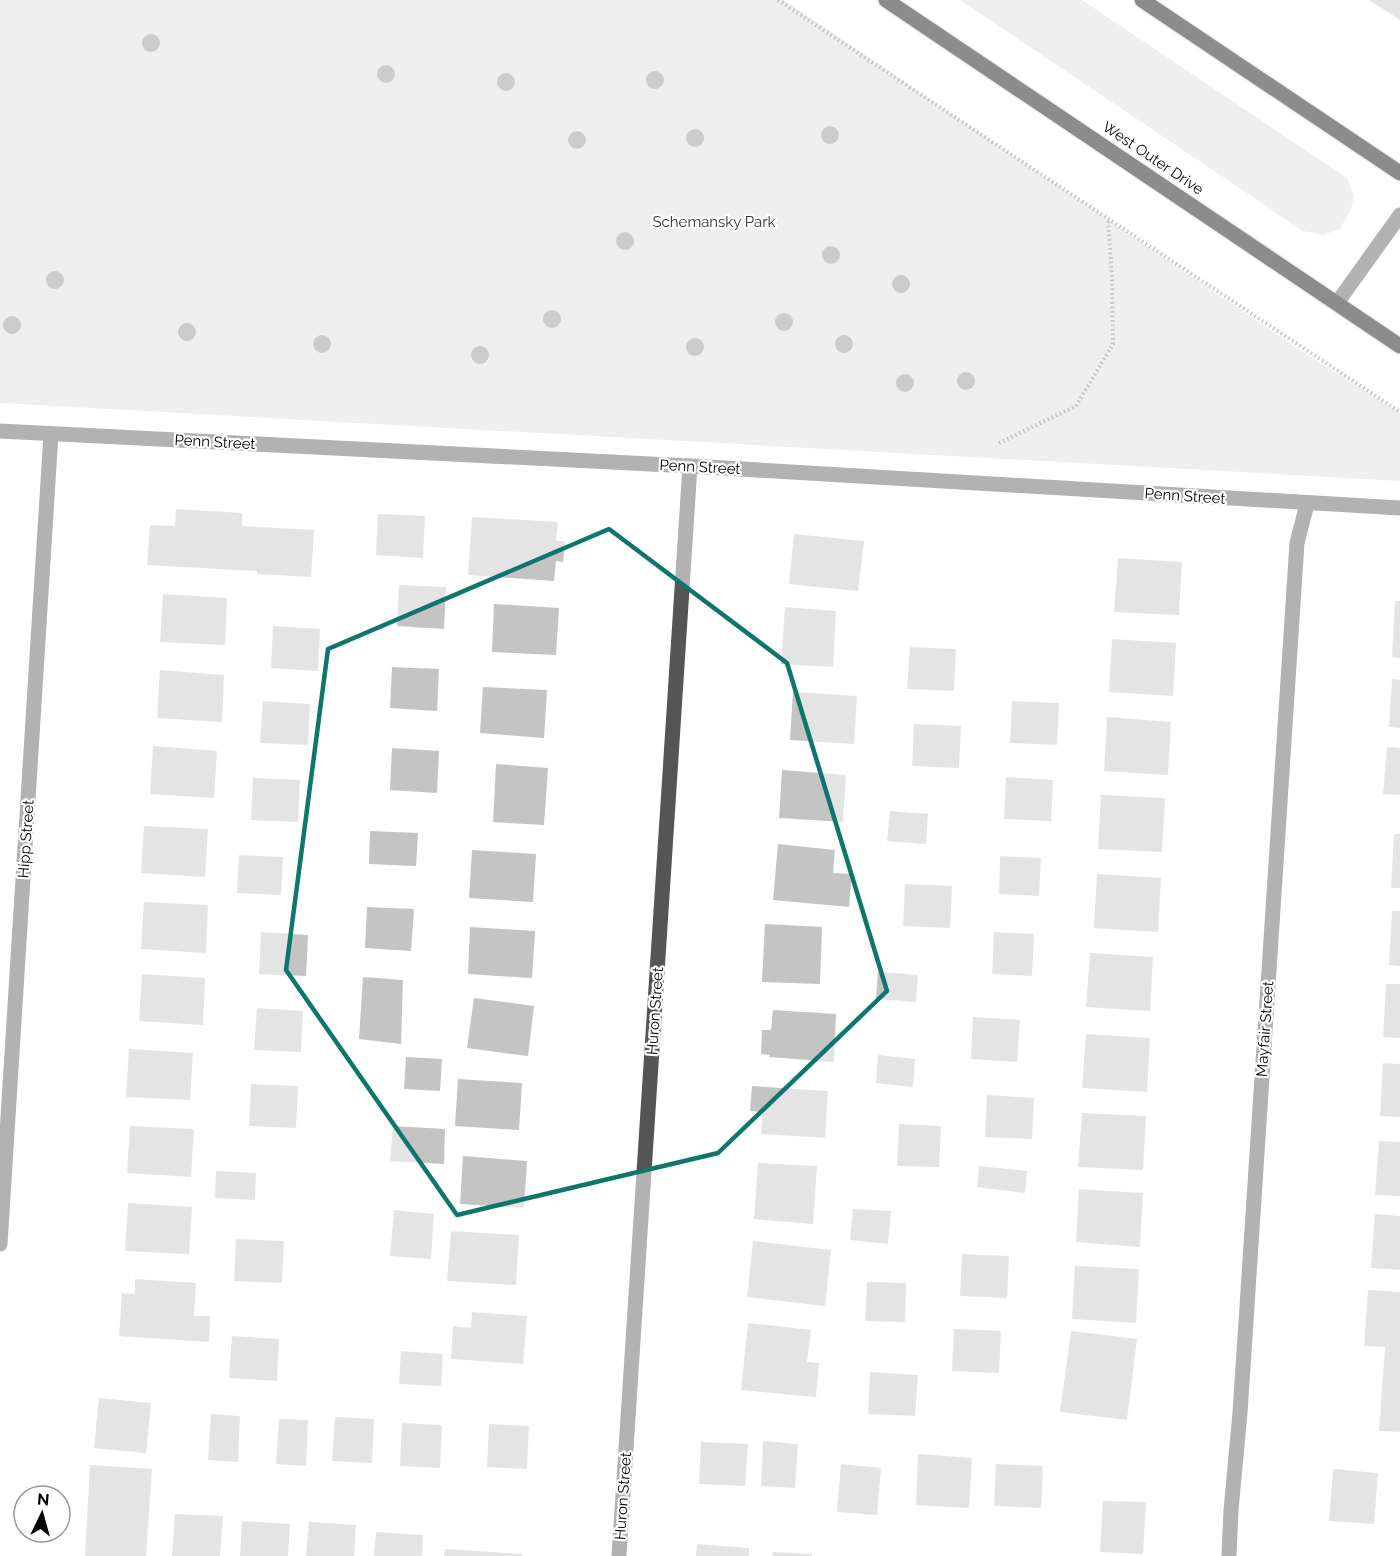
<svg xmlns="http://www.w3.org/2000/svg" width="1400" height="1556" font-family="Raleway,sans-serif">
<rect width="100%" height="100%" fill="#fff"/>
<!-- green -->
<g fill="#dcdcdc">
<path d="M0,0H784L1300,350L1400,413V481L0,403Z"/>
<path d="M960,0H1082L1347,178L1354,196L1351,209L1340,229L1323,235L1303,231Z"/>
</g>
<!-- building -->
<g fill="#c4c4c4">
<path d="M1369,0H1400V20Z"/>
<path d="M176,509L242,513V526L314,530L311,577L257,574V571L147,565L150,525L175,526Z"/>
<path d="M378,514L425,516L423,558L376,555Z"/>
<path d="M472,517L558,522L556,541H565L563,562L556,561L554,581L468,575Z"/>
<path d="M794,534L864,541L858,591L789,584Z"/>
<path d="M1118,558L1182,562L1179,615L1114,612Z"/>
<path d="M399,585L446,587L444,629L397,626Z"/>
<path d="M163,594L227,598L225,645L160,642Z"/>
<path d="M1395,601H1400V658L1392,657Z"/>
<path d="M494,604L559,608L556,655L492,652Z"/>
<path d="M785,607L836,611L833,667L781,664Z"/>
<path d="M273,626L320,629L318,671L271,668Z"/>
<path d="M1112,639L1176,643L1173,696L1109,692Z"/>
<path d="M910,647L956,649L954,691L907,689Z"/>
<path d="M392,667L439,669L437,711L390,708Z"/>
<path d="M160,670L224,675L222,722L157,718Z"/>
<path d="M1392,679L1400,680V728L1389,727Z"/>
<path d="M483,687L547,690L544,738L480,733Z"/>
<path d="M793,692L857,696L854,744L790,740Z"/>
<path d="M263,701L310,704L308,745L260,743Z"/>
<path d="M1012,701L1059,703L1057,745L1010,743Z"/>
<path d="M1107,717L1171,722L1168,775L1104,771Z"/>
<path d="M914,724L961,726L959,768L912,766Z"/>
<path d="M153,746L217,751L214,798L150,794Z"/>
<path d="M1387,747L1400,748V795L1383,794Z"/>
<path d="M392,748L439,751L437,793L390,790Z"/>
<path d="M496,764L548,768L544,825L493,822Z"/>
<path d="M782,770L846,775L843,822L779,818Z"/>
<path d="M1006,777L1053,780L1051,821L1004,819Z"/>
<path d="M253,778L300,780L298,822L251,820Z"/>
<path d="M1101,795L1165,798L1162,852L1098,849Z"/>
<path d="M890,811L928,814L926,844L887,841Z"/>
<path d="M144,826L208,829L205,877L141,873Z"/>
<path d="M370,831L418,833L416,866L369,864Z"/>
<path d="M1394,834H1400V888H1391Z"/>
<path d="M778,844L835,850L833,873L852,874L849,907L773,900Z"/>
<path d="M472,850L536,854L533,902L469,898Z"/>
<path d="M239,855L283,857L281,895L237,893Z"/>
<path d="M1000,856L1041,858L1039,896L999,894Z"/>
<path d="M1097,874L1161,878L1158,932L1094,928Z"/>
<path d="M905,884L952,886L950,928L903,926Z"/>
<path d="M144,902L208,905L206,953L141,949Z"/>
<path d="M367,907L414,909L411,951L365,948Z"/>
<path d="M1392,911H1400V966L1389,965Z"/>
<path d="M765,924L822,927L820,984L762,982Z"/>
<path d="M470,927L535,931L532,978L468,974Z"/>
<path d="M261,932L308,935L306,976L259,974Z"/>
<path d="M994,932L1034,934L1032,976L992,974Z"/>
<path d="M1090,953L1153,957L1150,1011L1086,1007Z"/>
<path d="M878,972L918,975L916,1002L876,999Z"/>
<path d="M142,974L205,978L203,1025L139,1021Z"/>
<path d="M363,977L403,980L401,1044L359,1039Z"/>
<path d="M1386,984H1400V1038L1383,1037Z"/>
<path d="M474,998L534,1006L528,1056L467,1048Z"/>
<path d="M257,1008L303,1011L301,1052L254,1050Z"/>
<path d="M773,1010L836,1014L834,1062L769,1057L770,1055L761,1054L762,1030H771Z"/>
<path d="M973,1017L1020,1020L1017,1062L971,1059Z"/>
<path d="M1086,1034L1150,1038L1147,1092L1082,1088Z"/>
<path d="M129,1049L193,1053L190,1100L126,1097Z"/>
<path d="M878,1055L915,1059L913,1087L876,1083Z"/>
<path d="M406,1057L442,1059L440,1091L404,1089Z"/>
<path d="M1383,1063L1400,1064V1117L1380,1116Z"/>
<path d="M458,1079L522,1083L519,1130L455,1126Z"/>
<path d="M251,1084L298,1086L296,1128L249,1126Z"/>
<path d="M752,1086L828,1091L825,1138L761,1134L763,1112L750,1111Z"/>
<path d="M987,1095L1034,1098L1032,1139L985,1137Z"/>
<path d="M1082,1113L1146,1116L1143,1170L1078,1167Z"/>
<path d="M899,1124L941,1126L939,1167L897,1166Z"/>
<path d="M130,1126L194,1129L191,1177L127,1173Z"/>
<path d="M393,1126L445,1129L444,1164L390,1161Z"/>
<path d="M1379,1141L1400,1142V1196L1375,1195Z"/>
<path d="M463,1156L527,1161L524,1208L460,1204Z"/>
<path d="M758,1163L817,1166L813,1224L754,1219Z"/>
<path d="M979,1166L1027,1171L1025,1193L977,1187Z"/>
<path d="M216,1171L256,1173L255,1200L215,1198Z"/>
<path d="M1079,1189L1143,1193L1140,1247L1076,1242Z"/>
<path d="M128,1203L192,1207L189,1254L125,1251Z"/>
<path d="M853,1209L891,1211L888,1244L850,1240Z"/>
<path d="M394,1210L434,1214L431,1259L390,1256Z"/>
<path d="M1375,1214L1400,1216V1270L1371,1268Z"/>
<path d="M451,1231L519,1235L516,1285L447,1281Z"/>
<path d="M236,1239L284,1241L282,1283L234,1281Z"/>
<path d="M753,1241L831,1250L825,1306L747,1297Z"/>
<path d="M962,1254L1009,1256L1007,1298L960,1296Z"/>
<path d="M1075,1266L1139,1269L1136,1323L1072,1319Z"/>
<path d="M135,1279L196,1283L194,1316H210L209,1342L119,1336L122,1293L135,1294Z"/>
<path d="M867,1282L906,1283L905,1322L865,1321Z"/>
<path d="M1368,1290L1400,1292V1432L1379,1431L1385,1347L1364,1346Z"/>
<path d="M472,1312L527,1316L523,1364L451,1359L453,1326L471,1328Z"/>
<path d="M748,1323L811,1330L807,1362L819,1363L816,1397L741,1390Z"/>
<path d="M954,1329L1001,1331L999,1373L952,1371Z"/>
<path d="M1071,1331L1137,1339L1127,1420L1060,1412Z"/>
<path d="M232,1336L279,1339L277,1381L229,1378Z"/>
<path d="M401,1351L443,1354L441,1386L399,1384Z"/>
<path d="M870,1372L918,1375L915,1416L868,1414Z"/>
<path d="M99,1398L151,1403L146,1453L94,1448Z"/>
<path d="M211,1414L240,1416L238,1462L208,1460Z"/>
<path d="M335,1417L374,1419L372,1463L332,1461Z"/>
<path d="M279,1419L308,1420L306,1466L276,1464Z"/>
<path d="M402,1423L442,1425L440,1468L400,1466Z"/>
<path d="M489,1424L529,1426L527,1469L487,1467Z"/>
<path d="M763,1441L798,1444L795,1488L761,1486Z"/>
<path d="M701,1442L748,1444L745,1486L699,1484Z"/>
<path d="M918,1454L972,1458L969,1508L916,1505Z"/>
<path d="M841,1464L881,1468L877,1515L837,1512Z"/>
<path d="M996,1464L1043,1466L1041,1508L994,1506Z"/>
<path d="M90,1465L152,1469L146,1556H85Z"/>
<path d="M1333,1469L1378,1473L1374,1524L1329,1521Z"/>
<path d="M1103,1501L1146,1502L1143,1554L1100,1552Z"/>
<path d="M175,1514L223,1516L220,1556H172Z"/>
<path d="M242,1521L290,1524L288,1556H240Z"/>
<path d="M309,1522L356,1525L354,1556H306Z"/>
<path d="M376,1532L423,1535L422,1556H374Z"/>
<path d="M697,1544L749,1548V1556H696Z"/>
<path d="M445,1549L522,1554V1556H444Z"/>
<path d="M773,1552L812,1554V1556H772Z"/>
</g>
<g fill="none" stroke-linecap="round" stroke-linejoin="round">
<!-- major casing -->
<g stroke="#dbdbdb" stroke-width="18">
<g id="major">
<path d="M886,0L1400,346"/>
<path d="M1142,0L1400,173"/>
</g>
</g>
<!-- path -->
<g stroke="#777" stroke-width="4" stroke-dasharray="1.5 3" stroke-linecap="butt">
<path d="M778,0L1400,412"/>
<path d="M999,443L1076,406L1113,344L1112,278L1108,219"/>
</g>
<!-- minor -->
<g stroke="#555" stroke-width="15">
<path d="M1337,303L1400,215"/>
<path d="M0,431L690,466L1400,508"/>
<path d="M0,1244L51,434"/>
<path d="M619,1556L690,466"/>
<path d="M1229,1556L1231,1510L1240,1413L1297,543L1307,504"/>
</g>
<!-- major -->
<use href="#major" stroke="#000" stroke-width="15"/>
</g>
<!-- trees -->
<g fill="#8f8f8f">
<circle cx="151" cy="43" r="9"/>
<circle cx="386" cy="74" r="9"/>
<circle cx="655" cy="80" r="9"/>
<circle cx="506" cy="82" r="9"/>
<circle cx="830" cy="135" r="9"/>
<circle cx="695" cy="138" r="9"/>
<circle cx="577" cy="140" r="9"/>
<circle cx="625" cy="241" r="9"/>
<circle cx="831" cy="255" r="9"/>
<circle cx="55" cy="280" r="9"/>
<circle cx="901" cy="284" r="9"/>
<circle cx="552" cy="319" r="9"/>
<circle cx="784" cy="322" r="9"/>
<circle cx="12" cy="325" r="9"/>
<circle cx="187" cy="332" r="9"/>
<circle cx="322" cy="344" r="9"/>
<circle cx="844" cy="344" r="9"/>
<circle cx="695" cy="347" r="9"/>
<circle cx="480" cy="355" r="9"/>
<circle cx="966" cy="381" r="9"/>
<circle cx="905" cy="383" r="9"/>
</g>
<!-- marked area -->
<path d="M0 0H1400V1556H0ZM609,529L787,663L887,991L718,1153L457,1215L286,970L328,649Z" fill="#fff" fill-opacity=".55" fill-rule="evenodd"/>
<path fill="none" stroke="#0f766e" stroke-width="4.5" stroke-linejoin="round" d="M609,529L787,663L887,991L718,1153L457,1215L286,970L328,649Z"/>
<g text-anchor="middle" stroke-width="4.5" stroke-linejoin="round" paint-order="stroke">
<!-- street labels -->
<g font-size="15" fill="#000" stroke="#fff">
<text transform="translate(1153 158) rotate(34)" y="5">West Outer Drive</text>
<text transform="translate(215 442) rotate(3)" y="5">Penn Street</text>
<text transform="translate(700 467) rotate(3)" y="5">Penn Street</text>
<text transform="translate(1185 496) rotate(4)" y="5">Penn Street</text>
<text transform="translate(26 839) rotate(-86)" y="5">Hipp Street</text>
<text transform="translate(655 1011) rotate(-86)" y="5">Huron Street</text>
<text transform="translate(1265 1029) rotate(-86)" y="5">Mayfair Street</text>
<text transform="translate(623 1496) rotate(-86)" y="5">Huron Street</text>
</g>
<!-- park labels -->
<g font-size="15" fill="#333" stroke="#fff">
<text x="714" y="227">Schemansky Park</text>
</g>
</g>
<!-- north arrow -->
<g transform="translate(42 1514) rotate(5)"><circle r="28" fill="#ffffff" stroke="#999999" stroke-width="1.5"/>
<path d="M0-4.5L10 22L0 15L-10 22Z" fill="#000000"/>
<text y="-9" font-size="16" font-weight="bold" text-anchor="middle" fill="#000000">N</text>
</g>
</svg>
